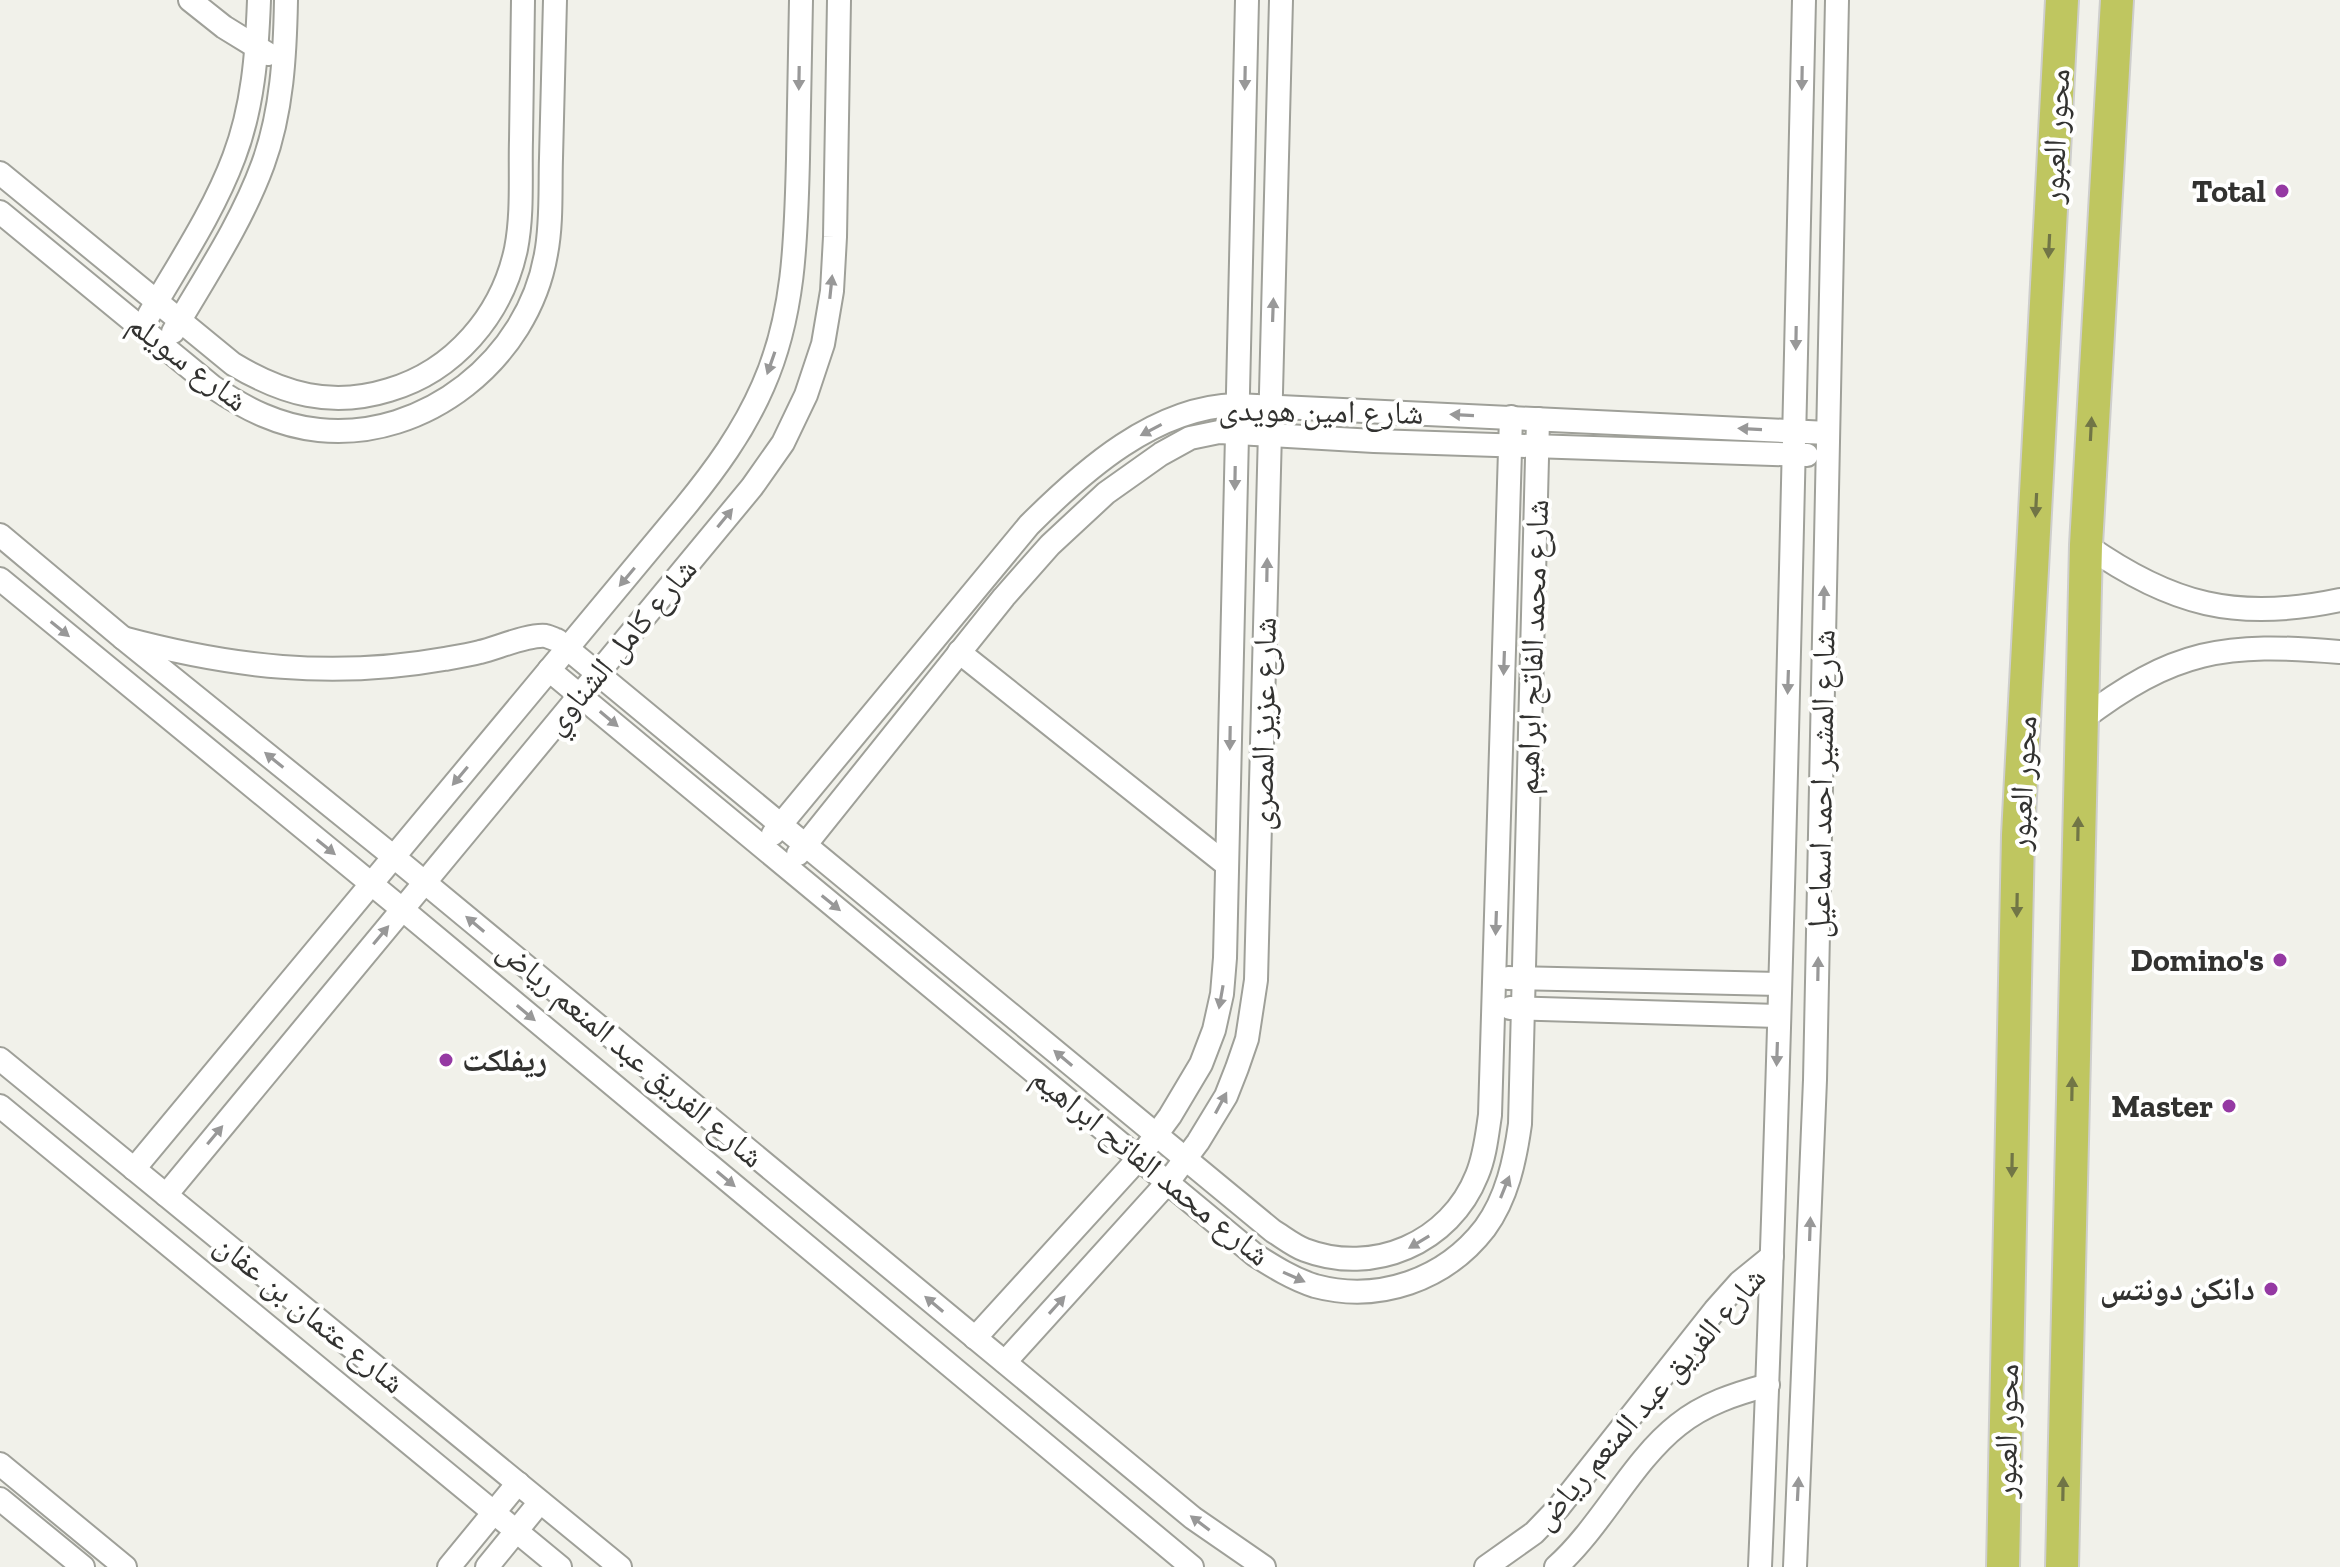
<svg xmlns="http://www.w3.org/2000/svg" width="2340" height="1567" font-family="'Zilla Slab','Noto Naskh Arabic',serif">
<rect width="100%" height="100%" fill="#f1f1ea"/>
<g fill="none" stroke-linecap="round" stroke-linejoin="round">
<!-- minor casing -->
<g stroke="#9fa099" stroke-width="26">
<g id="minor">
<path d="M190,0L224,27L268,54"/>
<path d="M0,173L233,364C283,394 331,408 389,390C454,371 502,315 516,249C523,213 520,175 521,140C522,93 522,47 523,0"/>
<path d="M0,212L213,387C246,409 279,426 319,430C425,441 528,359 546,254C552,223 550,189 551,158C552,105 554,53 555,0"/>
<path d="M149,315C179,263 213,213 234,157C253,107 257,54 259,0"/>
<path d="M173,332C205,277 241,224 263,164C282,112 285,55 286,0"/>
<path d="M0,535L123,638L394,857L1193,1518L1264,1567"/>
<path d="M2086,545C2171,605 2237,622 2340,600"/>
<path d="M0,579L402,909L1192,1567"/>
<path d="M123,638C231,667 332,679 444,659C456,657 469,655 480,652C497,648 529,634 546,636C547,636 556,640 557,640L1273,1231C1283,1237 1294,1246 1305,1250C1373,1276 1450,1243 1477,1175C1485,1156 1487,1135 1490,1115L1511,417"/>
<path d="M959,652L1227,865"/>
<path d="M549,670L1255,1255C1274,1267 1293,1279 1315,1286C1379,1303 1445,1280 1485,1228C1507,1198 1515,1160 1520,1124L1538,419"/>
<path d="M2080,721C2174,649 2225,642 2340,652"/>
<path d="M773,834L1029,525C1084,470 1155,407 1236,405L1828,433"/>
<path d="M798,854L1004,597L1050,545L1106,493L1161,454L1190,438L1219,432L1374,441L1807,455"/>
<path d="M1508,978L1779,984"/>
<path d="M1510,1008L1778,1016"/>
<path d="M0,1059L620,1567"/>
<path d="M0,1106L560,1567"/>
<path d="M134,1169L684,508C715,470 743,432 763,386C795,314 796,236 798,159C799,106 800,53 801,0"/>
<path d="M166,1195L752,487L783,443L806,395L823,344L832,291L835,237L839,0"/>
<path d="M975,1338L1139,1158L1170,1116L1201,1064L1214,1030L1222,994L1225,958L1247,0"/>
<path d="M1005,1362L1168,1182L1198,1142L1226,1096L1237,1068L1247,1039L1256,980L1281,0"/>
<path d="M0,1464L125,1567"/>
<path d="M0,1499L83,1567"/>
<path d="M449,1567L518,1483"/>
<path d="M487,1567L540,1502"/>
<path d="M1486,1567L1534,1533L1559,1507L1715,1310L1740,1282L1772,1256"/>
<path d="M1556,1567C1601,1527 1632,1461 1678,1425C1704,1404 1735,1394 1768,1385"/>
<path d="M1760,1567C1782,1045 1792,522 1804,0"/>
<path d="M1795,1567L1815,1080L1837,0"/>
</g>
</g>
<!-- highway casing -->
<g stroke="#cececd" stroke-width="36">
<g id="highway">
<path d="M2003,1567L2018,835L2062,0"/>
<path d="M2062,1567L2086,545L2117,0"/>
</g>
</g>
<!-- minor -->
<use href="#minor" stroke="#fff" stroke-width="22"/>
<!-- highway -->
<use href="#highway" stroke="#bfc660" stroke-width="32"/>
</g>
<!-- one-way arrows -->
<defs><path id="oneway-solid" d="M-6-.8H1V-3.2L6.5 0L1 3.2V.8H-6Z" transform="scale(2)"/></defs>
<g fill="#989898">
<use href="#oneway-solid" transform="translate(799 78) rotate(91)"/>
<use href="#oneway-solid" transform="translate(1245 78) rotate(91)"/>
<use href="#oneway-solid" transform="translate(1802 78) rotate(91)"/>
<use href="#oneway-solid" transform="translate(831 287) rotate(-84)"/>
<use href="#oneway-solid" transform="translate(1273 310) rotate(-88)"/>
<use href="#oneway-solid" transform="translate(1796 338) rotate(91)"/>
<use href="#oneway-solid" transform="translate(771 363) rotate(109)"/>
<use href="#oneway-solid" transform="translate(1462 415) rotate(-177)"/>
<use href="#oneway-solid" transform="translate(1750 429) rotate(-177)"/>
<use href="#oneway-solid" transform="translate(1151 430) rotate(152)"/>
<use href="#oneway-solid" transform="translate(1235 478) rotate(91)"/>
<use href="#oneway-solid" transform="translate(725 518) rotate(-51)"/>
<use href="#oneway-solid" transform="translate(1267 570) rotate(-89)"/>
<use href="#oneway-solid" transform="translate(627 577) rotate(130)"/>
<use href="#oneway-solid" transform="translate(1824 598) rotate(-89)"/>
<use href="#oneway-solid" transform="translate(60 629) rotate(39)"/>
<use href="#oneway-solid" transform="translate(1504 663) rotate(92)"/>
<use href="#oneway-solid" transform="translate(1788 682) rotate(92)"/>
<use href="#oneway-solid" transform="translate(609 719) rotate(40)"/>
<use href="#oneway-solid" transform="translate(1230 738) rotate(91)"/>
<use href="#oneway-solid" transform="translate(274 760) rotate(-141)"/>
<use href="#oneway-solid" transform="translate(460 776) rotate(130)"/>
<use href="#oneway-solid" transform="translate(326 847) rotate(39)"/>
<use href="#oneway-solid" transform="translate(831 903) rotate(39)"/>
<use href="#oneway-solid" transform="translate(1496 923) rotate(92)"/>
<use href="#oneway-solid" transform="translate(475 924) rotate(-140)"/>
<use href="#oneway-solid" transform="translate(381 935) rotate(-50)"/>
<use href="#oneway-solid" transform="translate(1818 969) rotate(-89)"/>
<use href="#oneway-solid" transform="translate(1221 997) rotate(100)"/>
<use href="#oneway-solid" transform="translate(526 1013) rotate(40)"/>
<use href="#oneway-solid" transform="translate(1777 1054) rotate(92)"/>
<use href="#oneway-solid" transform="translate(1063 1058) rotate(-140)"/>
<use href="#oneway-solid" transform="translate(1221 1103) rotate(-62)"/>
<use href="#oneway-solid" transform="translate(215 1135) rotate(-50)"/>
<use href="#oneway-solid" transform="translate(726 1179) rotate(40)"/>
<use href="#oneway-solid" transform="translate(1505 1187) rotate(-68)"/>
<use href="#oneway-solid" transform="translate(1810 1229) rotate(-88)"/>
<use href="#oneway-solid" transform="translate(1419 1242) rotate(149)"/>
<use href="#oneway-solid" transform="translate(1294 1277) rotate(24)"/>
<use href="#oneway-solid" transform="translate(934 1304) rotate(-140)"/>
<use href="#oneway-solid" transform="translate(1057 1305) rotate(-48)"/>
<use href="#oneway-solid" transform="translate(1798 1489) rotate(-87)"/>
<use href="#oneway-solid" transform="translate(1200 1523) rotate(-143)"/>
</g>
<g fill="#717546">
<use href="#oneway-solid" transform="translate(2049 246) rotate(93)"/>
<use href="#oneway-solid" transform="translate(2091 429) rotate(-87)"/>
<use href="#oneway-solid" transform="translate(2036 505) rotate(93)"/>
<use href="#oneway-solid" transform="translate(2078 829) rotate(-89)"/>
<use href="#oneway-solid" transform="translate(2017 905) rotate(91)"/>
<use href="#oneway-solid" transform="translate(2072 1089) rotate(-89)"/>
<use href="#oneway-solid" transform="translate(2012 1165) rotate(91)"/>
<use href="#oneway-solid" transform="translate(2063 1489) rotate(-89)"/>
</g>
<!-- markers -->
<g fill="#9539a3" stroke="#fffffe" stroke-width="3">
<circle cx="2282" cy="191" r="8"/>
<circle cx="2280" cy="960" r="8"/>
<circle cx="446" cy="1060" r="8"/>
<circle cx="2229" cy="1106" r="8"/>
<circle cx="2271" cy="1289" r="8"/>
</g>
<g text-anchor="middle" stroke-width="8" stroke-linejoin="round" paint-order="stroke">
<!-- street labels -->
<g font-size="32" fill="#323230" stroke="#fffffe">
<text transform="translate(2055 136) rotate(-87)" y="11">محور العبور</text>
<text transform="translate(188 362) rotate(37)" y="11">شارع سويلم</text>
<text transform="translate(1321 411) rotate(1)" y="11">شارع امين هويدى</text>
<text transform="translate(620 646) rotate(-50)" y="11">شارع كامل الشناوي</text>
<text transform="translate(1532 647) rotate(-88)" y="11">شارع محمد الفاتح ابراهيم</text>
<text transform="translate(1263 724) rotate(-89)" y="11">شارع عزيز المصرى</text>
<text transform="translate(2022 783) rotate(-87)" y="11">محور العبور</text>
<text transform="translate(1821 784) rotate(-89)" y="11">شارع المشير احمد اسماعيل</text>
<text transform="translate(631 1053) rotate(40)" y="11">شارع الفريق عبد المنعم رياض</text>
<text transform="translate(1151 1166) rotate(39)" y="11">شارع محمد الفاتح ابراهيم</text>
<text transform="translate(310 1313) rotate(39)" y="11">شارع عثمان بن عفان</text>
<text transform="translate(1649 1398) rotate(-49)" y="11">شارع الفريق عبد المنعم رياض</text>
<text transform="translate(2006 1431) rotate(-89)" y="11">محور العبور</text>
</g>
<!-- poi labels -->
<g font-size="32" font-weight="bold" fill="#323230" stroke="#fffffe" text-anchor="end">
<text x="2266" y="202">Total</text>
<text x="2264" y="971">Domino's</text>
<text x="462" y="1071" text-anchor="start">ريفلكت</text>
<text x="2213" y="1117">Master</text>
<text x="2255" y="1300">دانكن دونتس</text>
</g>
</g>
</svg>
